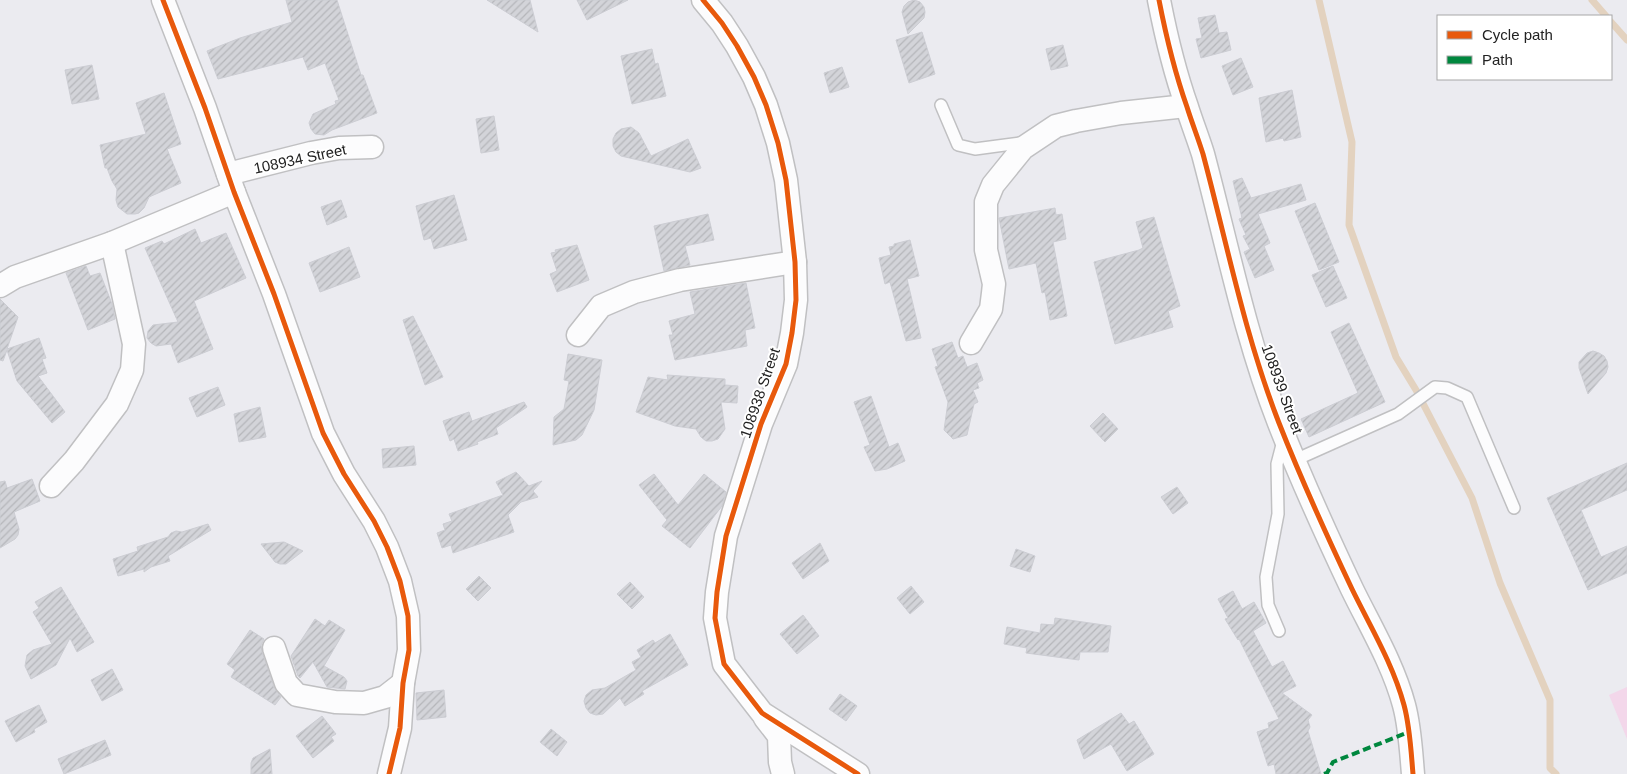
<svg xmlns="http://www.w3.org/2000/svg" width="1627" height="774" font-family="Arial,sans-serif">
<defs>
<pattern id="building-hatch" width="6" height="6" patternUnits="userSpaceOnUse" patternTransform="scale(1.25)"><rect width="6" height="6" fill="#d3d4d9"/><path d="M-1 1l2-2M0 6l6-6M5 7l2-2" fill="none" stroke="#b5b6ba"/></pattern>
</defs>
<rect width="100%" height="100%" fill="#ebebf0"/>
<!-- park -->
<path fill="#f3d7ea" d="M1627,687V739L1609,695Z"/>
<g fill="none" stroke-linecap="round" stroke-linejoin="round">
<!-- stream -->
<g stroke="#e3d2bf" stroke-width="7">
<path d="M1319,0L1352,142L1349,225L1396,357L1416,390L1472,498L1500,583L1550,700V768L1556,774"/>
<path d="M1592,0L1606,16"/>
<path d="M1611,22L1627,40"/>
</g>
</g>
<!-- building -->
<g fill="url(#building-hatch)" stroke="#cccdd3">
<path d="M286,0H337L361,75H363L377,113L332,130L324,135L315,134L311,129L309,123L313,114L336,104L335,101L339,100L325,63L308,70L303,57L218,79L207,51L240,38L292,22Z"/>
<path d="M487,0H530L538,32Z"/>
<path d="M577,0H628L587,20Z"/>
<path d="M914,0L920,2L924,7L925,12L924,18L908,34L902,12L904,6L908,2Z"/>
<path d="M1215,15L1219,33L1227,32L1231,50L1201,58L1196,39L1202,38L1198,18Z"/>
<path d="M922,32L935,74L909,83L896,40Z"/>
<path d="M1063,45L1068,66L1051,70L1046,49Z"/>
<path d="M652,49L655,64L658,63L666,96L632,104L621,56Z"/>
<path d="M1241,58L1253,87L1233,95L1222,66Z"/>
<path d="M92,65L99,99L72,104L65,70Z"/>
<path d="M842,67L849,87L830,93L824,73Z"/>
<path d="M1292,90L1301,137L1284,141L1283,138L1266,142L1259,98Z"/>
<path d="M164,93L181,144L167,149L181,183L149,197L144,208L139,213L135,214H127L118,207L116,200L117,189L112,181L107,168H105L100,145L146,134L136,103Z"/>
<path d="M494,116L499,150L481,153L476,119Z"/>
<path d="M631,127L639,133L651,156L688,139L701,168L690,172L621,156L616,152L613,146V139L616,133L621,129Z"/>
<path d="M1242,178L1251,198L1301,184L1306,200L1258,214L1270,243L1264,246L1274,270L1255,278L1244,252L1250,249L1243,236L1246,235L1239,219L1242,218L1233,181Z"/>
<path d="M454,195L467,240L434,249L431,238L424,240L416,206Z"/>
<path d="M341,200L347,217L327,225L321,207Z"/>
<path d="M1315,203L1339,262L1319,270L1295,211Z"/>
<path d="M1055,208L1056,215L1062,214L1066,239L1053,242L1067,316L1050,320L1045,292L1042,293L1036,263L1009,269L999,218Z"/>
<path d="M708,214L714,240L685,246L690,265L664,271L654,226Z"/>
<path d="M1154,217L1180,306L1168,311L1173,327L1115,344L1094,262L1139,250L1143,248L1136,222Z"/>
<path d="M195,229L201,243L226,233L246,278L194,301L213,349L178,363L171,344L156,346L151,343L147,338L148,331L153,325L178,322L145,248L162,241L164,244Z"/>
<path d="M910,240L919,276L907,279L921,338L906,341L890,282L885,284L879,258L891,255L889,247L894,246V244Z"/>
<path d="M577,245L589,280L557,292L550,274L557,271L551,253L556,252L555,250Z"/>
<path d="M349,247L360,277L320,292L309,263Z"/>
<path d="M86,266L90,276L100,273L112,304L115,319L88,330L66,273Z"/>
<path d="M1333,266L1347,298L1326,307L1312,275Z"/>
<path d="M746,283L755,328L745,330L747,346L675,360L669,335H673L669,321L695,314L690,292Z"/>
<path d="M0,299L18,317L7,349L39,338L46,358L42,359L47,373L38,376L65,412L52,423L17,381L7,350L3,361L0,360Z"/>
<path d="M413,316L443,377L425,385L403,320Z"/>
<path d="M1349,323L1385,402L1309,437L1301,419L1358,393L1331,332Z"/>
<path d="M952,342L958,358L963,356L967,367L977,363L983,380L977,383L979,388L973,390L978,402L974,404L967,435L953,439L944,430L948,402L935,367L938,366L932,349Z"/>
<path d="M1593,351L1599,353L1604,356L1607,361L1608,367L1606,373L1588,394L1579,368V362L1587,353Z"/>
<path d="M568,354L602,360L594,410L582,435L576,440L553,445L554,417L564,409L569,381L564,380Z"/>
<path d="M667,375L725,379V385L738,386L737,403L721,402L725,429L718,439L712,441H706L701,437L696,429L675,426L636,412L648,377L668,380Z"/>
<path d="M218,387L225,405L197,417L189,398Z"/>
<path d="M871,396L889,447L898,443L905,461L887,469L875,471L864,447L870,445L854,402Z"/>
<path d="M524,402L527,407L496,428L498,434L477,442L478,444L458,451L454,439L450,441L443,421L469,412L472,421Z"/>
<path d="M260,407L266,437L239,442L234,414Z"/>
<path d="M1103,413L1118,429L1105,442L1090,426Z"/>
<path d="M414,446L416,465L383,468L382,449Z"/>
<path d="M1627,463V490L1581,510L1601,557L1627,546V573L1588,590L1547,498Z"/>
<path d="M516,472L529,486L542,481L533,491L538,497L521,502L508,515L514,532L453,553L451,545L442,548L437,533L445,530L443,524L452,521L449,514L503,495L496,482Z"/>
<path d="M654,474L678,505L704,474L726,492L722,506L690,548L662,526L667,520L639,485Z"/>
<path d="M32,479L40,501L14,512L19,529L18,535L15,539L0,548V482L5,481L7,488Z"/>
<path d="M1177,487L1188,503L1173,514L1161,497Z"/>
<path d="M208,524L211,530L168,556L170,561L151,567L144,572V569L118,576L113,559L138,551L137,547L168,537L171,533L176,531L182,532Z"/>
<path d="M284,542L303,551L286,564H280L275,562L261,544Z"/>
<path d="M820,543L829,561L803,579L792,563Z"/>
<path d="M1016,549L1035,556L1030,572L1010,566Z"/>
<path d="M479,576L491,588L478,601L466,589Z"/>
<path d="M630,582L644,597L632,609L617,594Z"/>
<path d="M911,586L924,602L910,614L897,598Z"/>
<path d="M61,587L94,642L77,652L70,638L56,665L31,679L25,666L27,655L33,650L52,644L33,612L39,608L35,602Z"/>
<path d="M1233,591L1242,609L1254,602L1266,623L1253,631L1272,667L1283,661L1296,686L1282,693L1312,715L1308,720L1310,727L1308,731L1321,774H1276L1274,764L1268,766L1257,732L1269,728L1268,723L1279,719L1239,639L1238,640L1225,619L1228,618L1218,599Z"/>
<path d="M803,615L819,636L797,654L780,634Z"/>
<path d="M1055,618L1111,626L1108,652H1080L1079,660L1026,653L1027,648L1004,644L1007,627L1040,633L1041,624L1054,625Z"/>
<path d="M315,619L325,626L329,620L345,630L324,666L344,677L347,681L345,689L327,687L313,662L300,678L298,676L291,656Z"/>
<path d="M250,630L264,639L261,645L262,652L274,687L281,697L275,705L231,677L235,670L227,664Z"/>
<path d="M670,634L688,665L642,691L644,694L625,706L620,698L603,714L596,715L590,713L586,708L584,701L586,695L592,690L605,688L636,670L632,662L641,657L637,650L653,640L655,643Z"/>
<path d="M112,669L123,690L102,701L91,680Z"/>
<path d="M444,690L446,717L417,720L416,693Z"/>
<path d="M840,694L857,706L846,721L829,709Z"/>
<path d="M39,705L47,722L34,729L35,732L16,742L5,721Z"/>
<path d="M1121,713L1129,724L1134,721L1154,754L1127,771L1111,744L1084,759L1077,740Z"/>
<path d="M322,716L336,734L331,737L334,741L313,758L296,736Z"/>
<path d="M551,729L567,742L557,756L540,742Z"/>
<path d="M105,740L111,755L64,774L58,759Z"/>
<path d="M270,749L272,774H251V763L253,758Z"/>
</g>
<g fill="none" stroke-linecap="round" stroke-linejoin="round">
<!-- service casing -->
<g stroke="#c0c0c2" stroke-width="14">
<g id="service">
<path d="M941,105L958,145L975,149L1027,142"/>
<path d="M1295,460L1398,414L1435,387L1447,388L1467,397L1514,508"/>
<path d="M1279,631L1268,605L1266,577L1278,514L1277,464L1283,441"/>
</g>
</g>
<!-- minor casing -->
<g stroke="#c0c0c2" stroke-width="25">
<g id="minor">
<path d="M163,0L205,108L234,192L274,294L323,433L344,474L374,521L387,547L400,581L408,616L409,650L403,683L400,728L389,774"/>
<path d="M703,0L722,23L737,46L754,77L766,105L778,143L786,180L795,262L796,300L792,333L786,364L761,424L726,536L717,592L715,618L724,664L762,713L858,774"/>
<path d="M1159,0C1166,36 1175,73 1187,107C1192,123 1198,138 1203,154C1227,244 1245,336 1279,423C1301,479 1326,534 1352,589C1370,626 1393,664 1404,705C1410,727 1411,751 1413,774"/>
<path d="M228,174L311,153L339,148L372,147"/>
<path d="M0,286L15,277L112,243L234,192"/>
<path d="M578,335L601,306L634,292L680,280L795,262"/>
<path d="M971,343L991,309L993,293L994,284L986,250V202L993,185L1023,148L1056,126L1076,121L1121,113L1186,106"/>
<path d="M51,486L74,461L117,404L132,370L134,344L112,243"/>
<path d="M274,648L286,683L297,695L335,702L364,703L385,697L403,683"/>
<path d="M765,718L779,736L780,762L783,774"/>
</g>
</g>
<!-- service -->
<use href="#service" stroke="#fcfcfd" stroke-width="11"/>
<!-- minor -->
<use href="#minor" stroke="#fcfcfd" stroke-width="22"/>
<!-- quiet -->
<path stroke="#00873e" stroke-width="4" stroke-dasharray="8 4" stroke-linecap="butt" d="M1324,774L1327,773L1333,762L1409,732"/>
<!-- cycleway casing -->
<g stroke="#fff" stroke-width="8">
<g id="cycleway">
<path d="M163,0L205,108L234,192L274,294L323,433L344,474L374,521L387,547L400,581L408,616L409,650L403,683L400,728L389,774"/>
<path d="M703,0L722,23L737,46L754,77L766,105L778,143L786,180L795,262L796,300L792,333L786,364L761,424L726,536L717,592L715,618L724,664L762,713L858,774"/>
<path d="M1159,0C1166,36 1175,73 1187,107C1192,123 1198,138 1203,154C1227,244 1245,336 1279,423C1301,479 1326,534 1352,589C1370,626 1393,664 1404,705C1410,727 1411,751 1413,774"/>
</g>
</g>
<!-- cycleway -->
<use href="#cycleway" stroke="#e8590c" stroke-width="5"/>
</g>
<g text-anchor="middle" stroke-width="4" stroke-linejoin="round" paint-order="stroke">
<!-- street labels -->
<g font-size="15" fill="#222" stroke="#fff">
<text transform="translate(300 159) rotate(-12)" y="5">108934 Street</text>
<text transform="translate(1282 389) rotate(70)" y="5">108939 Street</text>
<text transform="translate(760 393) rotate(-71)" y="5">108938 Street</text>
</g>
</g>
<!-- legend -->
<rect x="1437" y="15" width="175" height="65" fill="#ffffff" stroke="#a7a7a7"/>
<rect x="1447" y="31" width="25" height="8" fill="#e8590c" stroke="#a7a7a7"/>
<text x="1482" y="40" font-size="15" fill="#222222">Cycle path</text>
<rect x="1447" y="56" width="25" height="8" fill="#00873e" stroke="#a7a7a7"/>
<text x="1482" y="65" font-size="15" fill="#222222">Path</text>
</svg>
